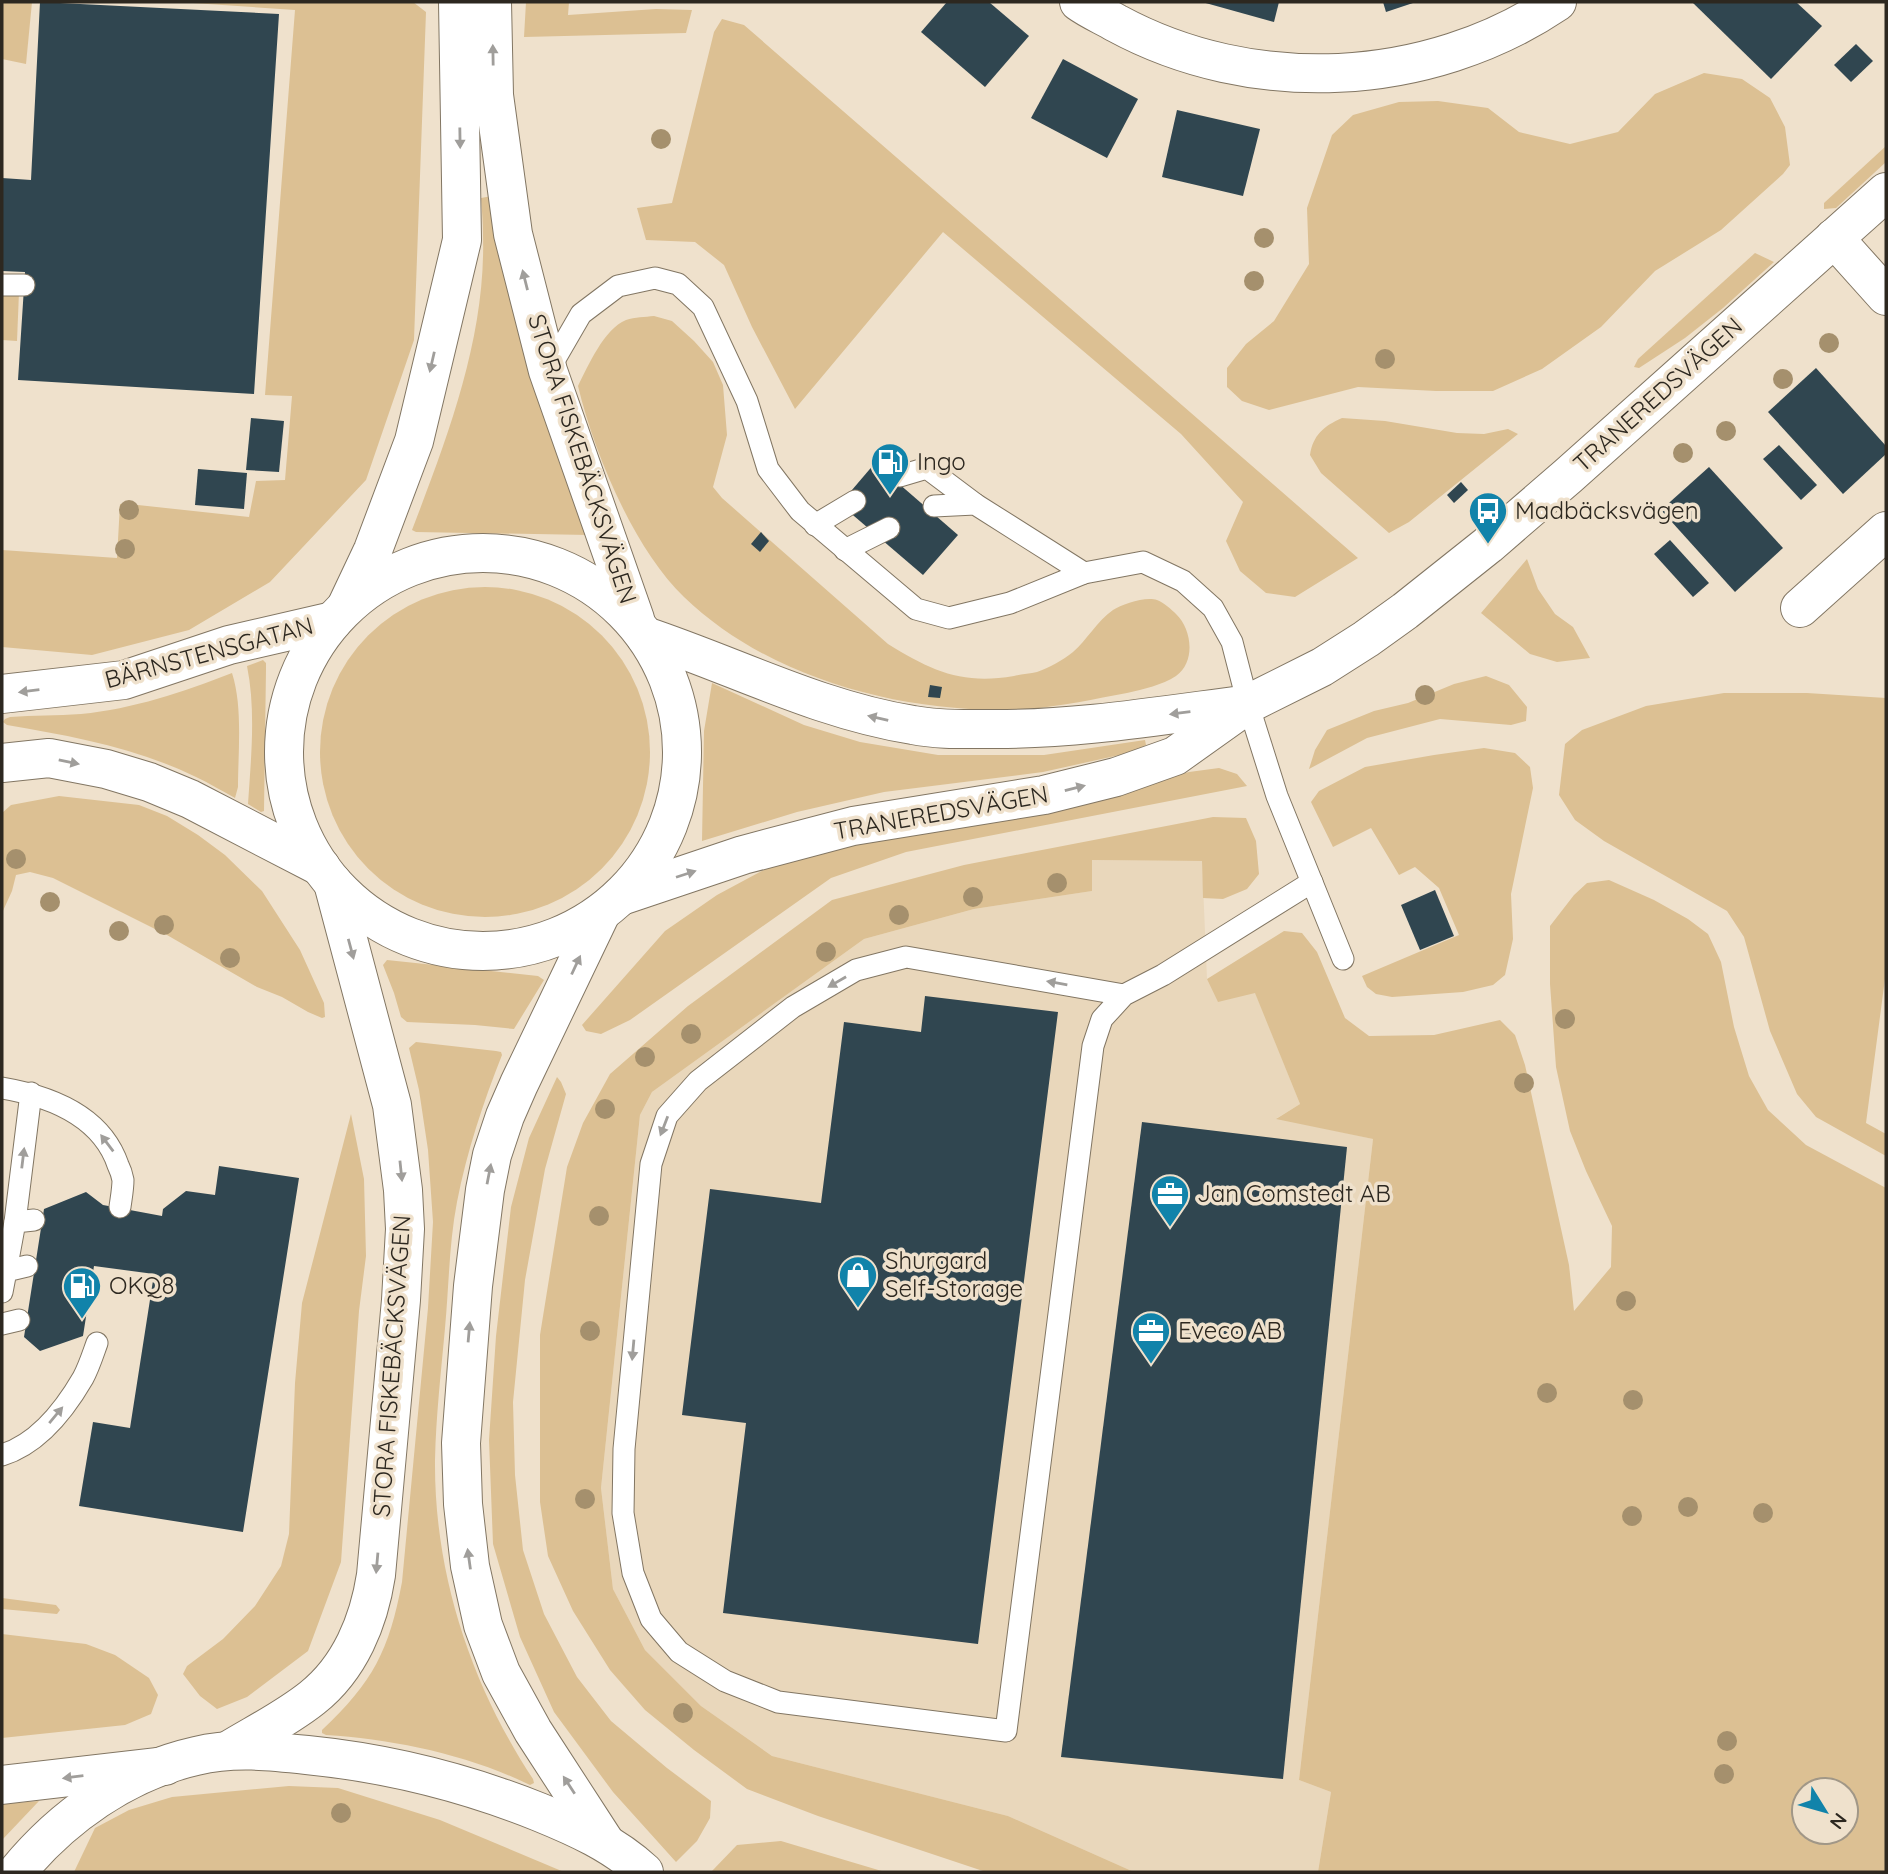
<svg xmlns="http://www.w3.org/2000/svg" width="1888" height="1874" font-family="Quicksand,sans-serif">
<rect width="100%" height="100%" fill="#efe1cc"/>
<!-- built -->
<path fill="#e9d7bb" d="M1092,860L1202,861L1207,979L1255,992L1300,1104L1277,1118L1373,1139L1299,1780L1331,1792L1318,1872H1134L1008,1816L772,1756L701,1706L645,1650L613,1589L601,1488L640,1115L652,1092L864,939L974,909L1092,891Z"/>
<!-- green -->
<g fill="#dcc093" fill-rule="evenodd">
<path d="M2,2H32L26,64L2,59Z"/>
<path d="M178,2H413L426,12L414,340L366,480L270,582L189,630L92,655L2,647V550L117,558L120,504L138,505L249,517L256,481L285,480L292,396L265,395L295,10Z"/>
<path d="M526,2H569L568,15L656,9L692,10L686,33L524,37Z"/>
<path d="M722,19L744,25L1358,558L1295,597L1266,593L1240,571L1226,541L1243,502L1181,434L943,232L795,409L752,327L724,265L695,242L646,240L637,208L672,203L714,32Z"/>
<path d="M1704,73L1742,79L1770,98L1785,127L1790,165L1783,174L1721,230L1655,271L1601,327L1542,369L1493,391H1436L1358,387L1269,410L1242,401L1227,387V368L1246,344L1274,321L1309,264L1307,208L1332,135L1353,115L1399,102L1438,101L1488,108L1519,132L1570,144L1618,132L1655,94Z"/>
<path d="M1886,146V162L1836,208L1824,209V203Z"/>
<path d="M492,196L589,535L416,532L412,530C448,436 486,337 483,235C483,223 482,210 481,198Z"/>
<path d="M1755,253L1774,262L1723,308L1685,338L1639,368L1634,367L1638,359Z"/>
<path d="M2,291L19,292L17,341L2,340Z"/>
<path d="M654,316L672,321L694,341L713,362L723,385L727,435L713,487L722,498L888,644C932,671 962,685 1014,676C1021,674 1030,674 1037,672C1049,668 1063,660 1073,652C1087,640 1097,621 1113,610C1122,604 1146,596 1157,600C1163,602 1172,610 1176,614C1192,629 1196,662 1176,676C1162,685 1144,689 1127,693C1095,699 1062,706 1029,709C911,716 771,681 684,597C634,549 594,453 578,386C588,366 604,329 626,320C635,317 645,317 654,316Z"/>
<path d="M1342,418L1385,421L1457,433L1484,434L1508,429L1518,434L1409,522L1389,533L1321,473L1310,455C1313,435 1324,426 1342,418Z"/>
<path d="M1527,559L1538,589L1555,614L1573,627L1590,658L1557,662L1530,654L1481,613Z"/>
<circle cx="485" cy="752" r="165"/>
<path d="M263,660L266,663V669L264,811L261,812L248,804C251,759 256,710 247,666Z"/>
<path d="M232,673C243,707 238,752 238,787L235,798C222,791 209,783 196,777C137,748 71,736 7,725L3,722L5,719L10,717C33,715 57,716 81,714C133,709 183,692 232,673Z"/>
<path d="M1486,676L1509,685L1527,707L1526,721L1511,725L1440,719L1367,738L1309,769L1315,750L1327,730L1374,711L1408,703L1454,684Z"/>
<path d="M712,683L804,725L860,742L938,755H1044L1145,740L1146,745L1133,752L1043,772L884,792L797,812L702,841L704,731Z"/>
<path d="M1724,693H1807L1886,698V971L1866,1123L1886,1134V1156L1816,1117L1797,1094L1770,1031L1744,937L1727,911L1604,841L1575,820L1559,795L1565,744L1582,730L1646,706Z"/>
<path d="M1484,748L1515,753L1530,767L1533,788L1511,894L1513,939L1505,975L1493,985L1463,992L1392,997L1376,994L1367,987L1362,976L1459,935L1439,888L1415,867L1399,875L1371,828L1333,847L1311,802L1319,791L1365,767L1434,755Z"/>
<path d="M1219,768L1237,774L1247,786L906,852L831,878L630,1020L601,1034L586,1031L582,1025L665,931L717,895L801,850L1080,802L1189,772Z"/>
<path d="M59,796L139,805L167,816L198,835L225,855L262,891L300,950L324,1003L325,1017L322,1018L308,1012L282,997L257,987L167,935L53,878L30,872L16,875L12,891L2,913V813L11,805Z"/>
<path d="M1213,817L1246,818L1256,841L1259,874L1247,889L1223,899L1203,898L1202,861L1092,860V891L974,909L864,939L652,1092L640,1115L601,1488L613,1589L645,1650L701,1706L772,1756L1008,1816L1134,1872H986L818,1816L747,1789L694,1750L645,1710L610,1670L573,1611L548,1556L540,1502V1335L567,1167L583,1123L610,1074L688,1006L832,900L964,865Z"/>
<path d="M1609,880L1654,900L1688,919L1708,934L1721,962L1734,1027L1749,1076L1768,1110L1806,1145L1886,1188V1872H1318L1331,1792L1299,1780L1373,1139L1276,1119L1300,1104L1255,993L1218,1002L1207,979L1284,931L1302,933L1317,952L1345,1018L1369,1036L1434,1035L1500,1020L1515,1035L1525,1065L1569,1265L1574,1311L1611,1267L1612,1226L1586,1171L1570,1131L1556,1067L1550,984V926L1574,895L1587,883ZM1804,1790H1846V1832H1804Z"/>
<path d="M387,960L538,976L544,980L514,1029L475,1025L407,1022L401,1017L394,993L383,965Z"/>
<path d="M416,1042L496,1051L501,1052L502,1055C483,1103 467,1151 457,1202C449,1243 449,1286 445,1328C441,1372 436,1416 435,1460C434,1574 471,1685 533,1779L534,1783L530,1785C469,1755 393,1739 326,1735L322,1733V1730C373,1682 389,1651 402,1582L428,1308L433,1222L428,1150L419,1090L409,1048Z"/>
<path d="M557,1077L561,1082L566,1094L545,1169L525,1280L513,1402L515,1475L523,1550L544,1614L577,1677L611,1721L667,1768L711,1801L710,1818L697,1841L676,1862L613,1792L554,1712L520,1637L493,1544L489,1440L496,1336L511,1207L529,1138Z"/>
<path d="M351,1114L364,1179L366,1256L359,1311L341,1562L308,1651L247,1697L217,1709L200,1696L183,1674L187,1666L223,1639L255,1606L281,1566L289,1534L295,1383L302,1303Z"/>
<path d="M2,1598L56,1605L60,1610L57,1614L2,1609Z"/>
<path d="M2,1634L86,1644L115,1655L149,1678L158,1695L151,1714L125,1725L2,1738Z"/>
<path d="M289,1786L338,1788L440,1820L564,1872H74L95,1828L129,1810L172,1797Z"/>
<path d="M39,1801L2,1840V1804Z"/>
<path d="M781,1841L885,1872H711L737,1845Z"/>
</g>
<!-- building -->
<g fill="#304650">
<path d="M40,2L279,14L254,394L18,380L25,272L2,271V178L31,180Z"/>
<path d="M947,2H989L1029,36L985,87L921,32Z"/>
<path d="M1202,2H1279L1274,22Z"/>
<path d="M1383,2H1416L1386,12Z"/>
<path d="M1692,2H1796L1822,26L1771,79Z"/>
<path d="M1856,44L1873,61L1851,82L1834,65Z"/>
<path d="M1063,59L1138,99L1107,158L1031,118Z"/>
<path d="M1177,110L1260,129L1243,196L1162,177Z"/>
<path d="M1816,368L1886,446V454L1843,494L1768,412Z"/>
<path d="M251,418L284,421L279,472L246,470Z"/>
<path d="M1779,445L1817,485L1801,500L1763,459Z"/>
<path d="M875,463L958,535L923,575L840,504Z"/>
<path d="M1709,467L1783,548L1735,592L1661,510Z"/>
<path d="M198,469L247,473L244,509L195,505Z"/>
<path d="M1461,482L1468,490L1454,503L1447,495Z"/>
<path d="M761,532L769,541L760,552L751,544Z"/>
<path d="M1670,540L1709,583L1693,597L1654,554Z"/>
<path d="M930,685L942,687L940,698L928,697Z"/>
<path d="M1435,890L1454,936L1420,950L1401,905Z"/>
<path d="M925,996L1058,1012L978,1644L723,1613L746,1423L682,1415L710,1189L821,1203L844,1022L921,1032Z"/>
<path d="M1142,1122L1347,1147L1283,1779L1061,1757Z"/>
<path d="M219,1166L299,1178L243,1532L79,1506L93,1422L130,1428L154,1274L94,1266L83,1336L40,1351L24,1337L44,1209L86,1192L103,1205L162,1216L163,1209L186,1191L215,1195Z"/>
</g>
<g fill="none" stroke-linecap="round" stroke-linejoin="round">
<!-- lane casing -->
<g stroke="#827663" stroke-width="23">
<g id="lane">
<path d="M2,285H24"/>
<path d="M548,371L581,314L618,286L655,278L678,284L703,307L747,401L768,469L800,511L916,609L949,618L1010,603L1084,573L1143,562L1183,581L1213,608L1232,642L1248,704L1277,796L1343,959"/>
<path d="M900,476L927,468L975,504"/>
<path d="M934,506L975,504L1084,573"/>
<path d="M815,525L855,501"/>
<path d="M845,550L889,528"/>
<path d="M1124,995L906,957L856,970L793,1007L698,1081L667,1116L651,1164L624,1449L623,1513L633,1573L651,1619L679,1652L725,1681L778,1702L1006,1731L1093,1046L1102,1019L1124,995L1163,975L1312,882"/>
<path d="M2,1088C49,1096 101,1115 118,1165C120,1169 122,1175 123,1180C123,1189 121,1199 120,1207"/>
<path d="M15,1222L31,1093"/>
<path d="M6,1271L15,1222L34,1220"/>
<path d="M2,1292L6,1271L27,1266"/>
<path d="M2,1324L19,1320"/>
<path d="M2,1455C38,1444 65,1409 83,1378C89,1367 93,1354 97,1343"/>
</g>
</g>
<!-- street casing -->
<g stroke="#827663" stroke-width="40">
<g id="street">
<path d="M1079,2C1090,10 1104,16 1116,23C1252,97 1428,89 1557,2"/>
<path d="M1834,238L1886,296"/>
<path d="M1800,608L1886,531"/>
<path d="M2,694L124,680L229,645L333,621"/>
<path d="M2,763L49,758L106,769L149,782L190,799L321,867"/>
</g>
</g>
<!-- secondary casing -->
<g stroke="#827663" stroke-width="40">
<g id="secondary">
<path d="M492,2L494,95L513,234L548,371L635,619"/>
<circle cx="483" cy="752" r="199"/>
<path d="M347,605L373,550L414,441L462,240L458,2"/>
<path d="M645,636C735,666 819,710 913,725C938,730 963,729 988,729C1073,730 1158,716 1242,705"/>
<path d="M621,896L743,855L853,826L1044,795L1116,777L1175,756L1248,704L1322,667L1366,639L1405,611L1488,545L1568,476L1886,192"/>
<path d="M601,913L519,1084L505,1116L492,1155L485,1190L473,1286L461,1443L463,1504L470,1566L483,1625L501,1673L533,1731L605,1842"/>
<path d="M229,1750C257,1733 287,1718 312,1698C350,1668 369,1621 376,1575L401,1300L405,1229L403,1190L392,1105L333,883"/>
<path d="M17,1872C62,1817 125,1772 196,1756C233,1747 270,1751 307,1755C387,1763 464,1782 539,1812C576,1827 614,1844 644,1872"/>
</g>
</g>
<!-- highway casing -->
<g stroke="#827663" stroke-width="40">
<path id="highway" d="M2,1785L165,1766"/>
</g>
<!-- lane -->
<use href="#lane" stroke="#fff" stroke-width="21"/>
<!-- street -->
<use href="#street" stroke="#fff" stroke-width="38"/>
<!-- secondary -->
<use href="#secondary" stroke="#fff" stroke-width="38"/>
<!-- highway -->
<use href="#highway" stroke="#fff" stroke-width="38"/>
</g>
<!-- trees -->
<g fill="#a5906d">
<circle cx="661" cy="139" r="10"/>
<circle cx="1264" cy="238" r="10"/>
<circle cx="1254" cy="281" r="10"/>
<circle cx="1829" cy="343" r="10"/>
<circle cx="1385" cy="359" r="10"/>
<circle cx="1783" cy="379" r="10"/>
<circle cx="1726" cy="431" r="10"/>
<circle cx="1683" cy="453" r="10"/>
<circle cx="129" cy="510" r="10"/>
<circle cx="125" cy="549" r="10"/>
<circle cx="1425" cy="695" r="10"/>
<circle cx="16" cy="859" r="10"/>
<circle cx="1057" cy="883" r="10"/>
<circle cx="973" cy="897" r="10"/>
<circle cx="50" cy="902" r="10"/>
<circle cx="899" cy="915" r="10"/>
<circle cx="164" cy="925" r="10"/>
<circle cx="119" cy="931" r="10"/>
<circle cx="826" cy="952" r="10"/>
<circle cx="230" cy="958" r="10"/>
<circle cx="1565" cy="1019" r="10"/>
<circle cx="691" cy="1034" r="10"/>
<circle cx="645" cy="1057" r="10"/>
<circle cx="1524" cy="1083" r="10"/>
<circle cx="605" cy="1109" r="10"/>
<circle cx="599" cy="1216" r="10"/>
<circle cx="1626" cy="1301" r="10"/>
<circle cx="590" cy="1331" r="10"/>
<circle cx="1547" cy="1393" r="10"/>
<circle cx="1633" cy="1400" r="10"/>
<circle cx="585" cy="1499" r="10"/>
<circle cx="1688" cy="1507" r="10"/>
<circle cx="1763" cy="1513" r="10"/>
<circle cx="1632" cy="1516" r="10"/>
<circle cx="683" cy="1713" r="10"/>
<circle cx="1727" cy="1741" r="10"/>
<circle cx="1724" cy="1774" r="10"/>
<circle cx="341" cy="1813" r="10"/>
</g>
<!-- one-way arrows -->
<defs><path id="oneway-solid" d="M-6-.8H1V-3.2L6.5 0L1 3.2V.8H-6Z" transform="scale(1.75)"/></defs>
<g fill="#a09e9b">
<use href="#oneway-solid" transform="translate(493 55) rotate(-91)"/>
<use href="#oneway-solid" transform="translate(460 138) rotate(89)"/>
<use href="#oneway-solid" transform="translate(525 280) rotate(-104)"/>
<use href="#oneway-solid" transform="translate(432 362) rotate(103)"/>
<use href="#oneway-solid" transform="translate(29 691) rotate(173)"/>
<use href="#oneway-solid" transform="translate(1180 713) rotate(173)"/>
<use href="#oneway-solid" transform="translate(878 718) rotate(-167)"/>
<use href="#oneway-solid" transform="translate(69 762) rotate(12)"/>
<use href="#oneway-solid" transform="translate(1075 788) rotate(-14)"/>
<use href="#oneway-solid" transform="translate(686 874) rotate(-18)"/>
<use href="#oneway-solid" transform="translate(351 949) rotate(75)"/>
<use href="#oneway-solid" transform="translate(576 965) rotate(-65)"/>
<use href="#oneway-solid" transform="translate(837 982) rotate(150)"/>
<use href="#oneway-solid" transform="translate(1057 983) rotate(-170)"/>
<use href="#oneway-solid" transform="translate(664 1126) rotate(111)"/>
<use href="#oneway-solid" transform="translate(107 1143) rotate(-127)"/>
<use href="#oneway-solid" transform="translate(23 1158) rotate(-83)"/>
<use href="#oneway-solid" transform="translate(401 1171) rotate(84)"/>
<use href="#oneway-solid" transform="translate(489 1174) rotate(-79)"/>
<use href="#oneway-solid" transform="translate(469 1332) rotate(-85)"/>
<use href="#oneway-solid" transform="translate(633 1350) rotate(95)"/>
<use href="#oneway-solid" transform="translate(56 1415) rotate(-50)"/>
<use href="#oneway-solid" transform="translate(469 1559) rotate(-98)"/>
<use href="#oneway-solid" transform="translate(377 1563) rotate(95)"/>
<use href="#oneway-solid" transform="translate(73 1777) rotate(173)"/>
<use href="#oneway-solid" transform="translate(569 1785) rotate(-123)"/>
</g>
<!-- icons -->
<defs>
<g id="fuel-pin" transform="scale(2.0125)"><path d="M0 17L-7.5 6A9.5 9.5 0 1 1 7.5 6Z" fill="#1183aa" stroke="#efe1cc"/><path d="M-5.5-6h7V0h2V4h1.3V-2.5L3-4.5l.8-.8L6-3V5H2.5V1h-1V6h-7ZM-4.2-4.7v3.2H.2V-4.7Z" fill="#fff"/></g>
<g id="bus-pin" transform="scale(2.0125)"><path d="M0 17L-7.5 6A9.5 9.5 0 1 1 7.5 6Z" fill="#1183aa" stroke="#efe1cc"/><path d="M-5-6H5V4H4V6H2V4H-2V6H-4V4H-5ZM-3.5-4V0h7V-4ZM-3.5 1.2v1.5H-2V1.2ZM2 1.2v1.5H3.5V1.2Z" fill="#fff"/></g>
<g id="office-pin" transform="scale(2.0125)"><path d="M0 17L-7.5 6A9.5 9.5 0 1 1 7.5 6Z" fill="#1183aa" stroke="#efe1cc"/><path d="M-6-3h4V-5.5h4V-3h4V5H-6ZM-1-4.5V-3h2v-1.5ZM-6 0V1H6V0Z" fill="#fff"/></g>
<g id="shop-pin" transform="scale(2.0125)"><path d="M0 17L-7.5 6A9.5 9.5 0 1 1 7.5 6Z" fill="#1183aa" stroke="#efe1cc"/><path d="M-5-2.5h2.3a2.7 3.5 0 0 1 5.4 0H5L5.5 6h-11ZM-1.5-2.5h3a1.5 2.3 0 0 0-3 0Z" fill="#fff"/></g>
</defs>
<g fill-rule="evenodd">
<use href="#fuel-pin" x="890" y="462"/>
<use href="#bus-pin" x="1488" y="511"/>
<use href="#office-pin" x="1170" y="1194"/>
<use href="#shop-pin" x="858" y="1275"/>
<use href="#fuel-pin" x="82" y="1286"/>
<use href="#office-pin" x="1151" y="1331"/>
</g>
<g text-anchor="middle" stroke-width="7" stroke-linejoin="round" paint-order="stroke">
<!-- street labels -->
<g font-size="24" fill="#2d2820" stroke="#efe1cc">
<text transform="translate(1658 395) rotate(-42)" y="8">TRANEREDSVÄGEN</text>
<text transform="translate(582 459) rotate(72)" y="8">STORA FISKEBÄCKSVÄGEN</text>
<text transform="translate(209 653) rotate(-15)" y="8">BÄRNSTENSGATAN</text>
<text transform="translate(941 813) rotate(-10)" y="8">TRANEREDSVÄGEN</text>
<text transform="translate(392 1366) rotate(-86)" y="8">STORA FISKEBÄCKSVÄGEN</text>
</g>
<!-- poi labels -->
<g font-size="24" fill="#2d2820" stroke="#efe1cc" text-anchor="start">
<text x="917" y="470">Ingo</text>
<text x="1515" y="519">Madbäcksvägen</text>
<text x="1197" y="1202">Jan Comstedt AB</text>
<text x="885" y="1269">Shurgard<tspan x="885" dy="28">Self-Storage</tspan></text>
<text x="109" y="1294">OKQ8</text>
<text x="1178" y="1339">Eveco AB</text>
</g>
</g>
<!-- border -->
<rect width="1888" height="1874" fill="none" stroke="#2d2820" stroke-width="7"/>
<!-- north arrow -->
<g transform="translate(1825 1811) rotate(127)"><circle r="33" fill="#efe1cc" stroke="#a19787" stroke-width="2"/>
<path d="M0-5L12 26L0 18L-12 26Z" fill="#1183aa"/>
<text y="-10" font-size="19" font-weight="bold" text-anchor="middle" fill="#2d2820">N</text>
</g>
</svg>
